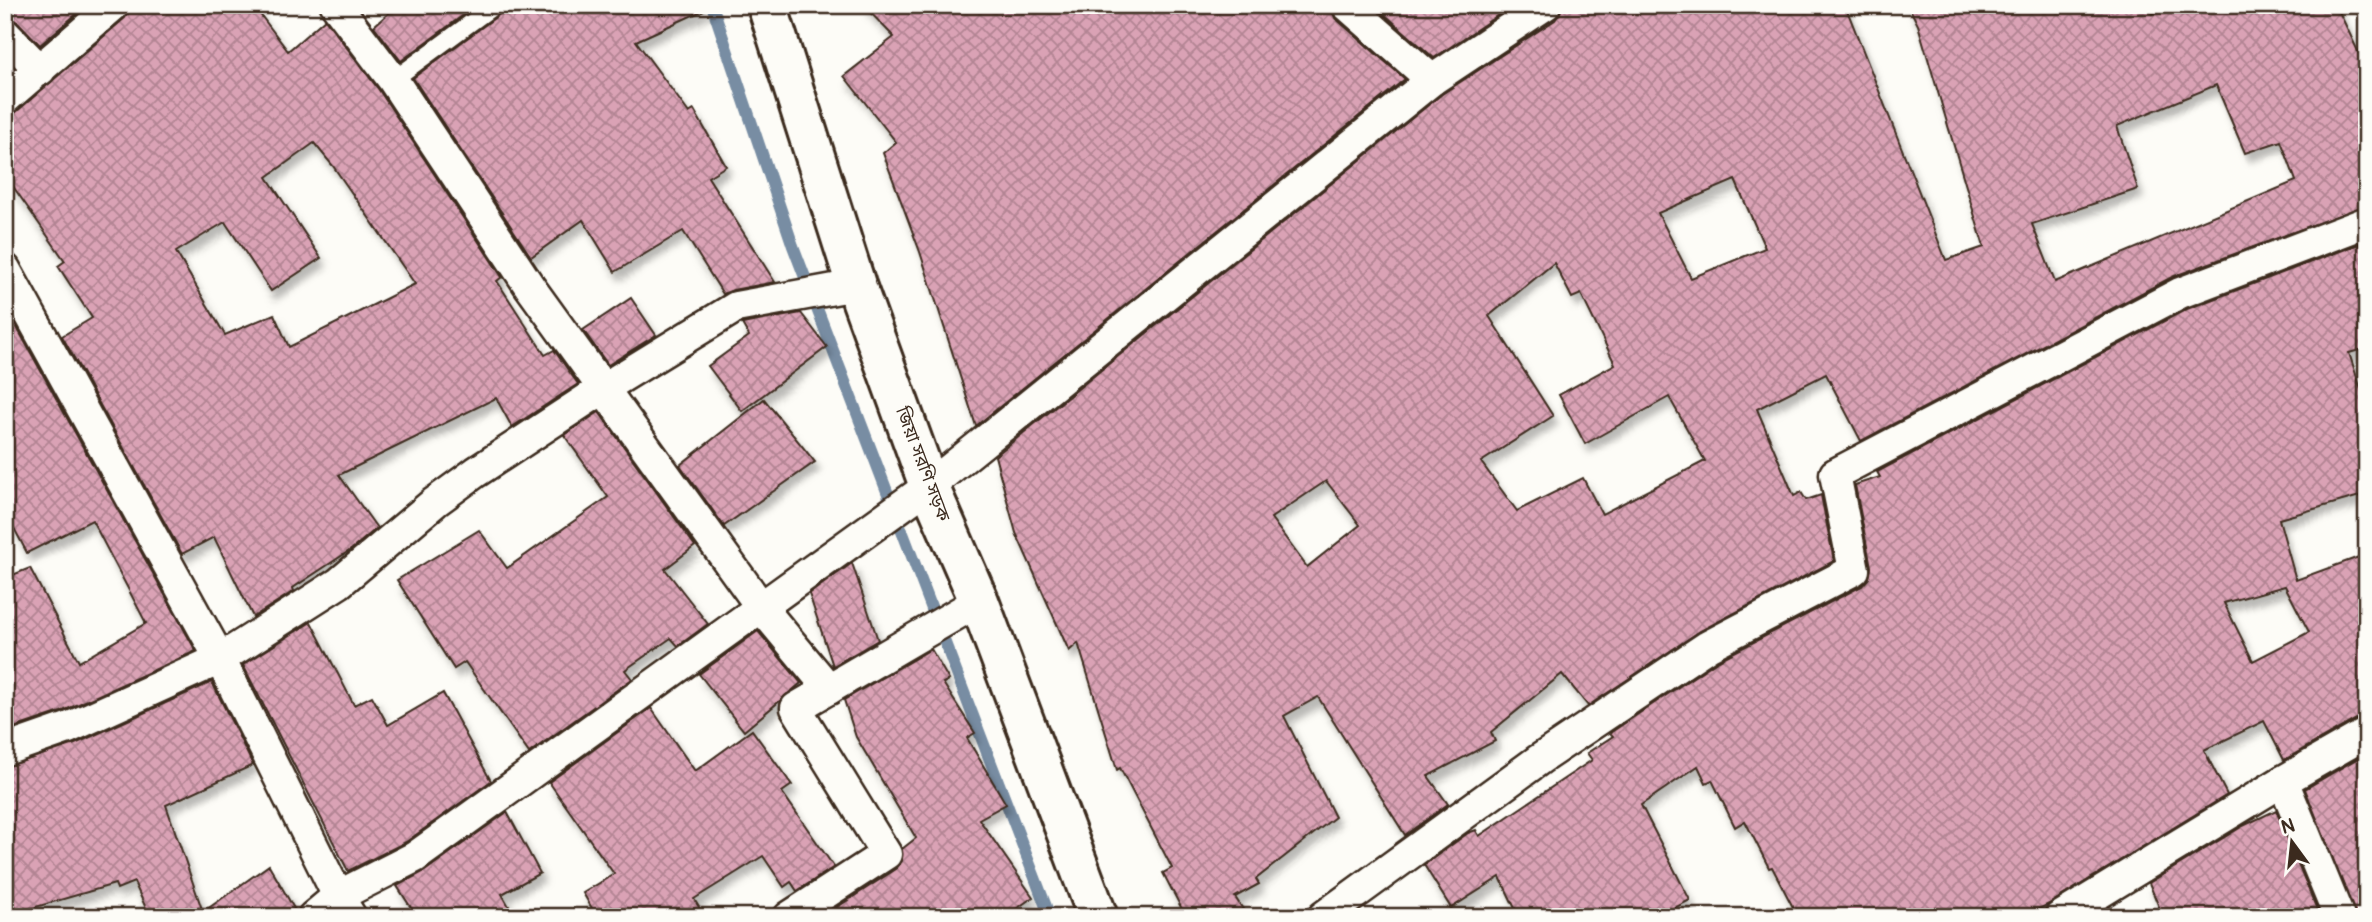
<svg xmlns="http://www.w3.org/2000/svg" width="2372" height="922" font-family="Pangolin,'Noto Sans Bengali',sans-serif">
<defs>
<pattern id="building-cross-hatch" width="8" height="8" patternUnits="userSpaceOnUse" patternTransform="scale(1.75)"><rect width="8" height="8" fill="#daa2b5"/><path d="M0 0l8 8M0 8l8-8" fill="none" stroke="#b28493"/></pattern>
<filter id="shadow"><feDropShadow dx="4.5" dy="8" stdDeviation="3.5" flood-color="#0004"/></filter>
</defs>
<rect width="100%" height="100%" fill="#fdfcf7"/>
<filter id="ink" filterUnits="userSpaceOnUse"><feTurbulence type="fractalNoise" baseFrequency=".0143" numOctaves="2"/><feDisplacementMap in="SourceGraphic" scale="14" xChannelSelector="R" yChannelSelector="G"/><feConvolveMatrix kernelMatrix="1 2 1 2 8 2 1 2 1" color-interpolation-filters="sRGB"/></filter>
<g filter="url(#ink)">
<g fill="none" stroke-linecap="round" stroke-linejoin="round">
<!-- stream -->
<path stroke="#788da3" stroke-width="12" d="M712,5L793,246L1050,917"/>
</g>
<!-- building -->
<g fill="url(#building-cross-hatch)" stroke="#3b2a1e" stroke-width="2" fill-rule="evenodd" filter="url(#shadow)">
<path d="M5,5H87L40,45L18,22L5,17Z"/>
<path d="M131,5H253L288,51L325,19L379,90L502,277L497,281L545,355L554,350L578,384L512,427L496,398L339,475L377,528L352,549L293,588L294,591L253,617L214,537L182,554L62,336L92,318L58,266L65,261L5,175V116L16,112L125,18ZM314,143L333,166L415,284L289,347L274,314L225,335L176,252L225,222L271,291L321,258L267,177Z"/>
<path d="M398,5H477L401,61L374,26Z"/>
<path d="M505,5H715L636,41L689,113L694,110L726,166L708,177L775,282L733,290L723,294L683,231L615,272L583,220L531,257L413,78L501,13Z"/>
<path d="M863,5H1330L1335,18L1405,79L976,426L920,252L883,153L896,142L844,76L894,37Z"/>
<path d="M1374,5H1513L1434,58Z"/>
<path d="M1562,5H1845L1946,260L1984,247L1918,25L1908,5H2148L2152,14L2174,5H2336L2367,70V205L2172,277L1861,441L1826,374L1757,409L1794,496L1801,492L1806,500L1821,495L1834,561L1700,631L1588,706L1562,674L1491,732L1495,741L1428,776L1448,804L1405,835L1318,697L1284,716L1335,817L1256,879L1259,884L1235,897L1248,917H1186L1163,873L1172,868L1120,768L1117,770L1078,643L1069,651L1016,533L995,456L1442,94L1555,20L1560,13ZM2216,85L2245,153L2281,141L2296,181L2055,282L2032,224L2138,189L2117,126ZM1735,180L1765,248L1691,278L1658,213ZM1554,263L1572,298L1581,294L1615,364L1559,395L1585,444L1669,397L1705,461L1602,514L1583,478L1517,511L1481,462L1553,416L1489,316ZM1326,481L1360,525L1307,567L1271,518Z"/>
<path d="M2367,241V348L2349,353L2367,408V494L2279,519L2296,580L2367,554V716L2358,718L2284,760L2264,721L2204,750L2227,795L2049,904L2023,917H1798L1772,867L1769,868L1745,821L1735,827L1712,780L1706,783L1698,766L1641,805L1690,900L1657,917H1519L1500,877L1451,908L1424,865L1468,833L1476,830L1479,836L1592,760L1587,753L1613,736L1610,733L1717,661L1862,586L1869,578L1871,567L1855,485L1880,477L1877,472L2187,309ZM2285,586L2309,632L2253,661L2224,603Z"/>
<path d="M631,298L656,335L608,365L583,330Z"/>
<path d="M5,306L196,651L61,712L5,731V578L30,568L79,662L146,623L92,520L27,553L5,511Z"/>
<path d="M801,313L827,347L742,411L708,366L749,336L742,324Z"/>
<path d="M764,399L815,462L724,526L680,465Z"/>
<path d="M599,412L695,546L665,569L708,624L678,646L671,638L625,670L632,679L529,753L465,662L454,669L397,580L479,530L507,568L608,497L564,435Z"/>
<path d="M852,563L878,640L833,666L809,594Z"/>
<path d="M311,622L354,705L372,696L388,725L443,693L491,781L406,842L348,871L243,665Z"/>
<path d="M758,631L801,683L744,731L699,674Z"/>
<path d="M931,649L949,680L943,683L975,733L967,738L1006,804L979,819L1033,897L1005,917H822L896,869L902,861V849L916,838L856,737L844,700Z"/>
<path d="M212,682L253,765L166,805L203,912L269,865L296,912V917H150L134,882L117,889L115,884L5,916V767L75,744Z"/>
<path d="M651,708L695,771L752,730L792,785L782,792L834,867L797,891L791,882L784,887L763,856L694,899L705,917H597L583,893L614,874L549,782Z"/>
<path d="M2367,753V917H2356L2305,789Z"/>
<path d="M2276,810L2320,917H2163L2149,883L2243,826Z"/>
<path d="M507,812L540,873L502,894L515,917H417L397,886L425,871Z"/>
</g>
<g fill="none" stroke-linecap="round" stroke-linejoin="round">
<!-- lane casing -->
<g stroke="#3b2a1e" stroke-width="21">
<path id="lane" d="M393,80L495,5"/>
</g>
<!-- street casing -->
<g stroke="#3b2a1e" stroke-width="35">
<g id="street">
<path d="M336,5L393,80L530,287L761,607L829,689"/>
<path d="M1347,5L1432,80"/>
<path d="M5,34L40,70"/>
<path d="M5,99L114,5"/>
<path d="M5,269L220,659L338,896L351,917"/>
<path d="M5,750L68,728L220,659L339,583L435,502L476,472L604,388L736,307L856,285"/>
<path d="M2283,781L2339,917"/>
<path d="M313,917L338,896L415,857L929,486L1432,80L1545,5"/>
<path d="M789,917L886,854L796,708L979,601"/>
<path d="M1323,917L1540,759L1708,646L1854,570L1835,474L2180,293L2367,222"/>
<path d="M2060,917L2283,781L2367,733"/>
</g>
</g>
<!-- secondary casing -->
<g stroke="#3b2a1e" stroke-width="44">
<path id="secondary" d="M767,5L856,285L929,486L979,601L1098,917"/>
</g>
<!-- lane -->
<use href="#lane" stroke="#fdfcf7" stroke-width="16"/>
<!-- street -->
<use href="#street" stroke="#fdfcf7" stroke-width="30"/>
<!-- secondary -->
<use href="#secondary" stroke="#fdfcf7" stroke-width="38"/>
</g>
</g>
<g text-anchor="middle" stroke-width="5" stroke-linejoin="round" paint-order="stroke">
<!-- street labels -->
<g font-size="18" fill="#3b2a1e" stroke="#fdfcf7">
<text transform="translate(923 464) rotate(69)" y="6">জিয়া সরণি সড়ক</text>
</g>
</g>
<!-- margin -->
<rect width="2372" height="922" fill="none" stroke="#fdfcf7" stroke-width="28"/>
<rect x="14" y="14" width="2344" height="894" fill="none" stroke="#3b2a1e" stroke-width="2.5" filter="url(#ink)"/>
<!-- north arrow -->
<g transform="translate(2292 842) rotate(345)" stroke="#fdfcf7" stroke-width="5" paint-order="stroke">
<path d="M0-5L12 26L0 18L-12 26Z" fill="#3b2a1e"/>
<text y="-10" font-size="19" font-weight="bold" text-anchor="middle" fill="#3b2a1e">N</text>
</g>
</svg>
